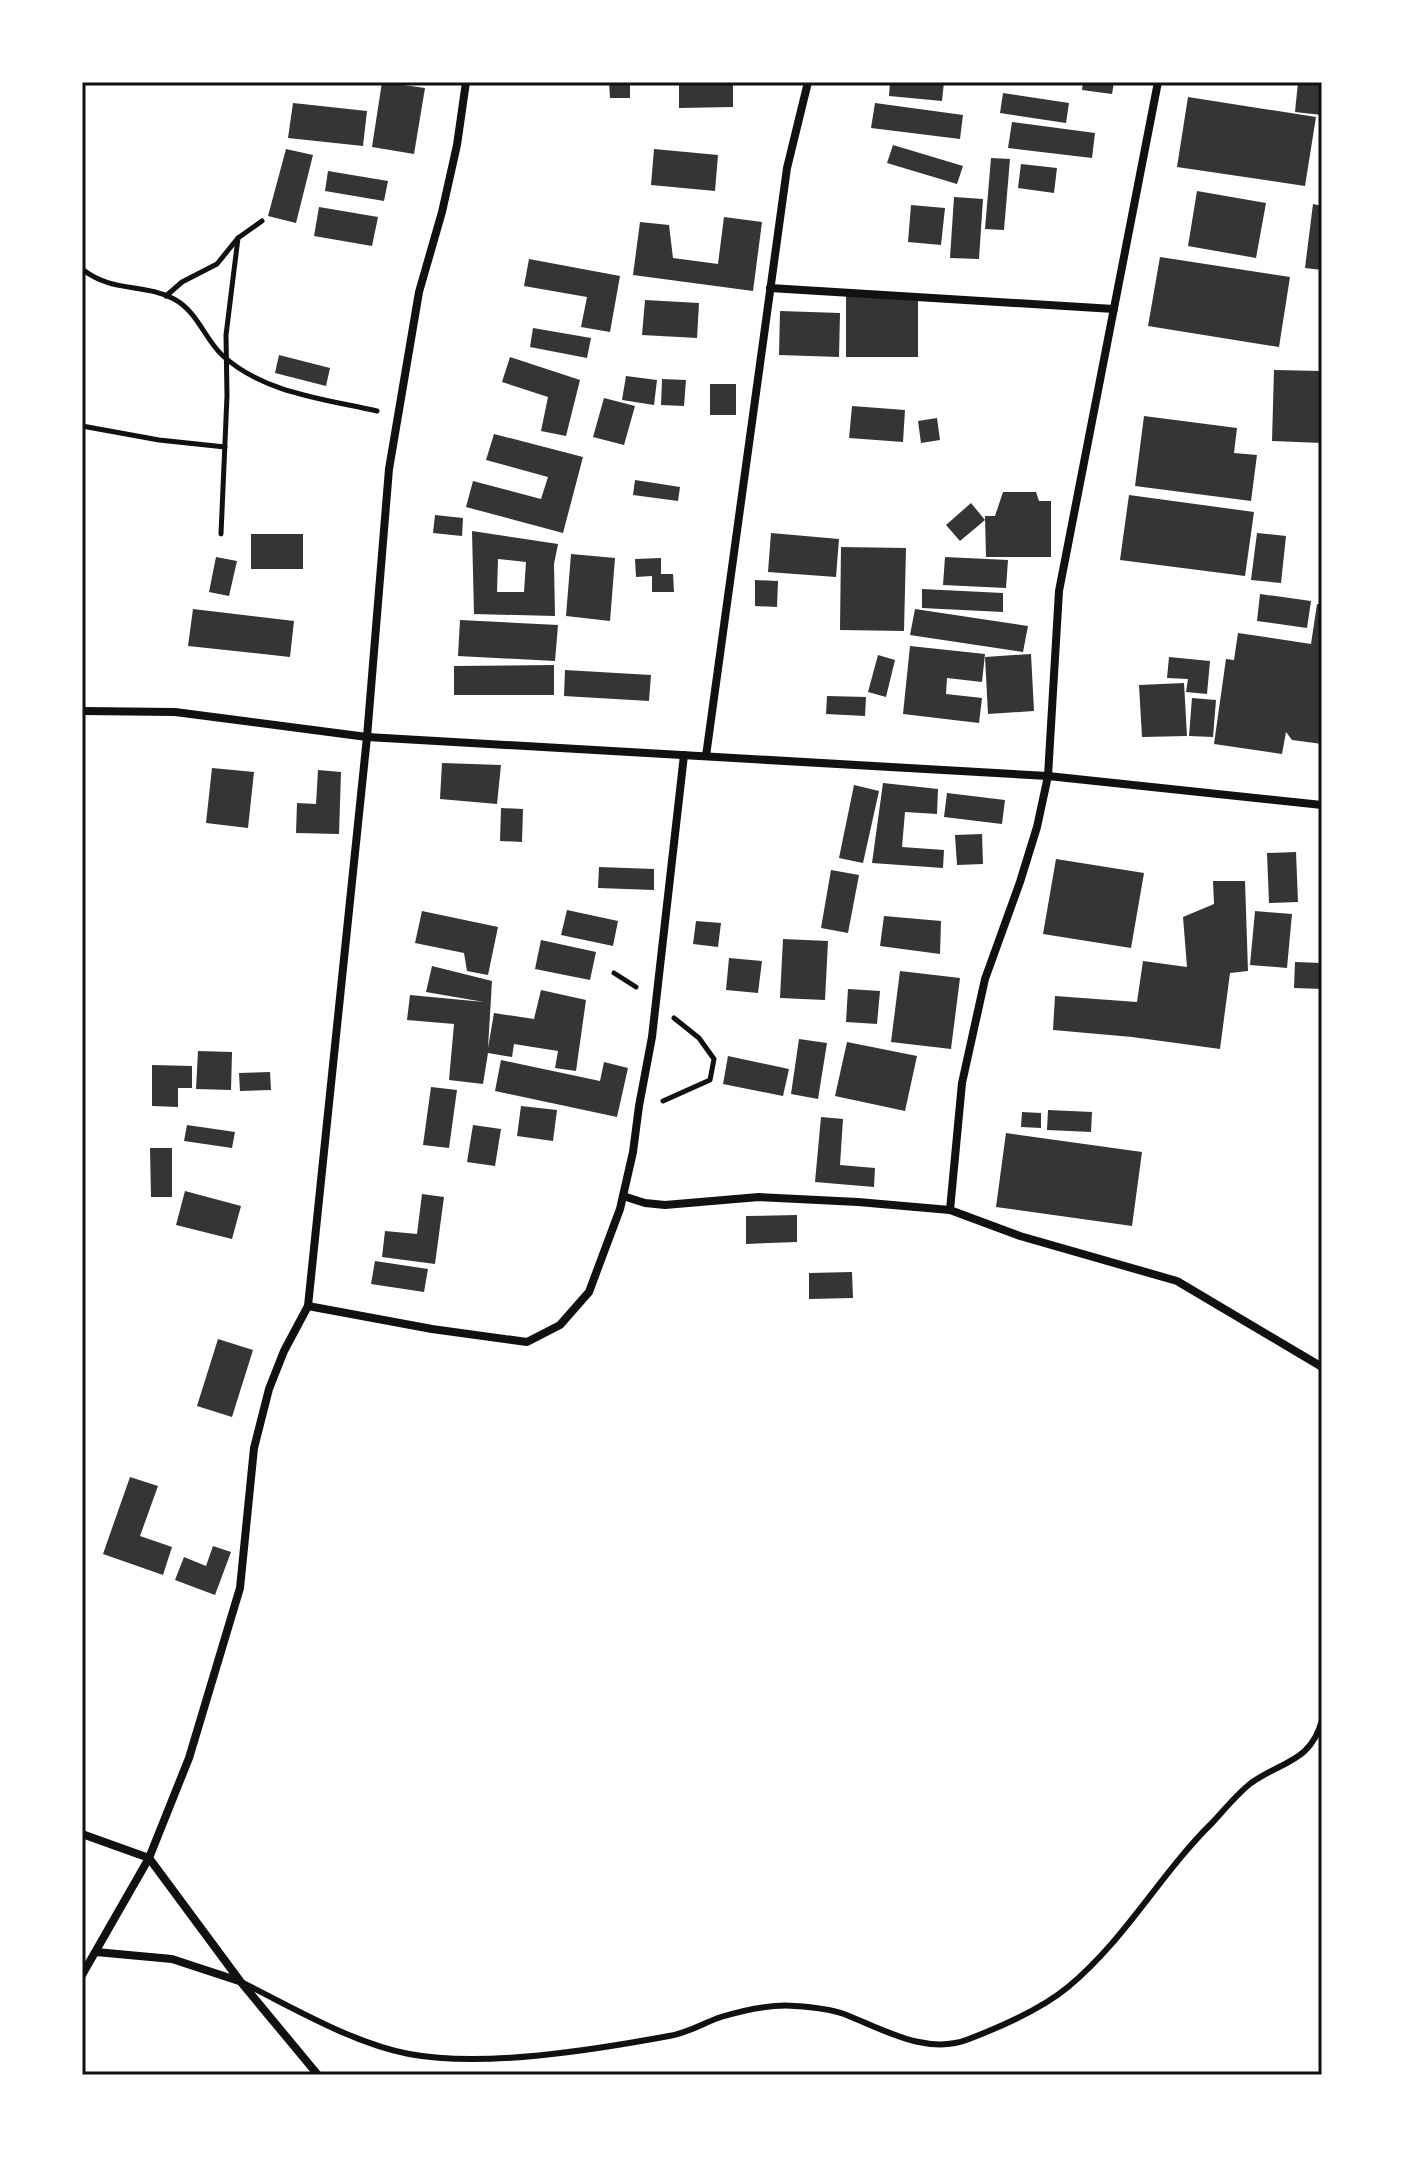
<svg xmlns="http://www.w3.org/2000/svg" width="1404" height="2157" font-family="Lato,sans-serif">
<rect width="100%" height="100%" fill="#fff"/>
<!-- building -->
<g fill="#353535" fill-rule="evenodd">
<path d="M382,82L425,88L414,154L372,147Z"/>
<path d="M609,82H630V98H610Z"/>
<path d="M679,82H733V107L679,108Z"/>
<path d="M890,82H944L942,101L889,96Z"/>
<path d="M1083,82H1114L1112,94L1082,90Z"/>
<path d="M1298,82H1322V115L1295,112Z"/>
<path d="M1003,93L1069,103L1066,123L1000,113Z"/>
<path d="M1188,97L1316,117L1305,186L1177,167Z"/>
<path d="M293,103L367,111L363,146L288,138Z"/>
<path d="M875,103L963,115L960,139L871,128Z"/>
<path d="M1012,122L1095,133L1092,158L1008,148Z"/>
<path d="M893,145L963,166L957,184L887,163Z"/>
<path d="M286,149L313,155L296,223L268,216Z"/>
<path d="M654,149L718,155L715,191L651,185Z"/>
<path d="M991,158L1010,159L1004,230L985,229Z"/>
<path d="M1021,164L1057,168L1054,193L1018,188Z"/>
<path d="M328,171L388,181L384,201L325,191Z"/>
<path d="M1197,191L1266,203L1256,258L1188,246Z"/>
<path d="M954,197L983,199L979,259L950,258Z"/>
<path d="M1313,204L1322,206V270L1305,268Z"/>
<path d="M911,205L945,208L941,245L908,242Z"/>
<path d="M319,207L378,217L372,246L314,236Z"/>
<path d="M724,217L762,222L753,291L633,275L640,222L669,225L673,258L718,264Z"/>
<path d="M1160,257L1290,277L1279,347L1148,326Z"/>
<path d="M529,259L620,276L610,332L581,327L587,297L524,286Z"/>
<rect x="846" y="296" width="72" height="61"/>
<path d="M645,300L699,303L697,338L642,335Z"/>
<path d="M780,311L840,313L839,357L779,355Z"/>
<path d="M533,328L591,338L587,358L530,347Z"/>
<path d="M279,355L330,368L326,386L275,373Z"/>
<path d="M510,357L580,380L566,436L541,431L548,397L502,382Z"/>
<path d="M1274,370L1322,371V443L1272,441Z"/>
<path d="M626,376L657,380L654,405L622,400Z"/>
<path d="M662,379L686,380L684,406L661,405Z"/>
<rect x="710" y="384" width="26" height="31"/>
<path d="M604,398L635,406L624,445L593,437Z"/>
<path d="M852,406L905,410L903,442L849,438Z"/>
<path d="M1144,416L1237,428L1234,453L1257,455L1251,501L1135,486Z"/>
<path d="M937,418L940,440L921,443L918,421Z"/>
<path d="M494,434L583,457L563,533L466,507L473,481L541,499L548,477L486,460Z"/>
<path d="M635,480L680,487L678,501L633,495Z"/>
<path d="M1003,492H1036L1039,501H1051V557H986L985,516H995Z"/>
<path d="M1129,495L1254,512L1245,576L1120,560Z"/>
<path d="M971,503L985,520L960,541L946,525Z"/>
<path d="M435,515L463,518L462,536L433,533Z"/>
<path d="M472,531L558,544L554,564L555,616L474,614ZM498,559L526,562L524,592H497Z"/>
<path d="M771,533L839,539L836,577L768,572Z"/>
<path d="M1257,533L1286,536L1281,583L1251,580Z"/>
<rect x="251" y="534" width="52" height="35"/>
<path d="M841,547L906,548L904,631L840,630Z"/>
<path d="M571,554L615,558L610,621L566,616Z"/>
<path d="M216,557L237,561L229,596L209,592Z"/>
<path d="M945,557L1008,560L1006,588L943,585Z"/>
<path d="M661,558V574H673L674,592H652V576L636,577L635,559Z"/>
<path d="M755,580L778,581L777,607L755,606Z"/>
<path d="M922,589L1003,593V612L922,608Z"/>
<path d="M1260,594L1311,601L1307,628L1257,621Z"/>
<path d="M1317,604L1322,605V744L1292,740L1286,732L1282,754L1214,744L1226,659L1234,660L1238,633L1311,644Z"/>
<path d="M193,609L294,621L290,657L188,646Z"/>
<path d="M915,609L1028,626L1023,652L910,635Z"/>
<path d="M460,620L558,625L555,661L458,656Z"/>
<path d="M910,646L985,654L982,682L947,678L946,694L982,698L979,723L903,714Z"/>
<path d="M1031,654L1034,711L988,714L985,657Z"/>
<path d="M878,655L895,660L886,697L868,692Z"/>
<path d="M1169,657L1210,661L1207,694L1186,692L1188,679L1167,678Z"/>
<path d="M554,665V695H454V666Z"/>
<path d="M565,670L651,675L649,701L564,696Z"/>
<path d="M1184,683L1187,736L1142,737L1139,685Z"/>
<path d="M827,696L866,697L865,716L826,714Z"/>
<path d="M1192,698L1216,700L1213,737L1189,736Z"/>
<path d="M442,763L501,765L497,804L440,799Z"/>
<path d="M212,768L254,772L248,828L206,823Z"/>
<path d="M318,770L341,772L339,834L296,833L297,803L316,804Z"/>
<path d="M883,783L938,789L937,814L905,812L902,847L944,850L943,868L872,863Z"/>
<path d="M854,785L879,791L863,863L839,858Z"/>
<path d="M947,793L1005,800L1002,824L944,817Z"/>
<path d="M501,808L523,809L522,842L500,841Z"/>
<path d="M982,834L983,864L957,865L955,835Z"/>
<path d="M1296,852L1298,902L1269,903L1267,853Z"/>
<path d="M1056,859L1144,873L1131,948L1043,934Z"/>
<path d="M599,867L654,869V890L598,888Z"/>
<path d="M831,870L859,875L848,933L821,928Z"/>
<path d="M1213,881H1245L1248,971L1230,973L1220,1049L1132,1037L1053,1030L1055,996L1137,1002L1143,961L1187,967L1183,917L1214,904Z"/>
<path d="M567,910L618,921L613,946L561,935Z"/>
<path d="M422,911L498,927L488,975L467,971L464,953L415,943Z"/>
<path d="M1255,911L1292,914L1287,968L1250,965Z"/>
<path d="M884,916L941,921L940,954L880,946Z"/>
<path d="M696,921L721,923L718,947L693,944Z"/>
<path d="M783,939L828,941L825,1000L780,998Z"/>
<path d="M541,940L596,952L590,980L535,969Z"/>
<path d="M729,958L762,961L758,993L726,990Z"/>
<path d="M1295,962L1322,963V989L1294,988Z"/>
<path d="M432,966L492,981L488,1048L494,1013L534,1019L541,990L586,1000L576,1071L555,1068L558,1051L514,1044L512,1057L488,1053L483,1084L449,1080L454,1024L407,1020L410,995L484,1002L426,992Z"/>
<path d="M900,971L960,978L951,1049L891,1042Z"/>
<path d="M848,989L880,991L877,1024L846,1022Z"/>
<path d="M799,1039L827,1043L818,1099L791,1094Z"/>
<path d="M847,1042L917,1056L905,1111L835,1096Z"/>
<path d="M198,1051L232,1052L231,1090L196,1089Z"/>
<path d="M728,1056L789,1069L783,1096L723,1084Z"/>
<path d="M501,1060L600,1081L604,1062L628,1068L617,1117L495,1091Z"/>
<path d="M152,1065L192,1066V1088H178V1107L152,1106Z"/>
<path d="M270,1072L271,1090L240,1091L239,1073Z"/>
<path d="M431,1087L457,1090L449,1148L423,1145Z"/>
<path d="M521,1106L557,1110L553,1141L517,1136Z"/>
<path d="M1048,1110L1092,1112L1091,1132L1047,1130Z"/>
<path d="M1022,1112L1041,1113V1128L1021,1127Z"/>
<path d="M821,1117L843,1119L840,1165L875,1168L874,1187L815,1182Z"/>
<path d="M187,1125L235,1132L232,1148L184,1141Z"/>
<path d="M473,1125L501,1129L495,1166L467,1162Z"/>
<path d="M1006,1133L1142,1152L1132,1226L996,1207Z"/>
<path d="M150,1148H172V1197H151Z"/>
<path d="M185,1191L241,1206L232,1239L176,1225Z"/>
<path d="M422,1194L444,1197L435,1264L382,1257L385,1231L417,1234Z"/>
<path d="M797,1215V1242L746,1244V1216Z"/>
<path d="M375,1261L428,1269L424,1292L371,1284Z"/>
<path d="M852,1272L853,1298L809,1299V1273Z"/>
<path d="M218,1339L253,1350L232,1417L197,1406Z"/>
<path d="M130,1477L158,1486L140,1536L172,1547L163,1575L103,1554Z"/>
<path d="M213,1546L231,1552L215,1595L175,1580L184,1557L206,1566Z"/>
</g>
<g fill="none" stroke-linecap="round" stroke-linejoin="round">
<!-- path -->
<g stroke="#111" stroke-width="5">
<path d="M82,269C112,293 144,283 174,299C198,312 204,338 222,355C263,393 324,399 377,411"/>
<path d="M166,296L182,282L217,264L238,238L262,221"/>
<path d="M82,426L159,440L225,447"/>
<path d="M221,534L227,396L226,335L238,238"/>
<path d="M614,973L636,987"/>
<path d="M663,1101L710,1080L714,1059L699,1038L674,1018"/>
</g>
<!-- service -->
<path stroke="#111" stroke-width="6" d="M243,1983C294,2008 352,2043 409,2054C484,2068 593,2050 669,2036C688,2033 703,2023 721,2017C744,2010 771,2004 795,2006C810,2007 830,2009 844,2014C882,2029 927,2056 969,2039C1000,2027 1043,2008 1068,1987C1125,1940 1160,1874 1212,1823C1224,1810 1237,1794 1251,1783C1282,1761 1311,1762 1322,1720"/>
<!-- minor -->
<g stroke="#111" stroke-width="8">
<path d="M770,288L1114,309"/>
<path d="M82,711L175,712L367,737L1048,776L1322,805"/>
<path d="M706,756L787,168L808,82"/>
<path d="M623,1196L645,1203L665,1205L759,1197L858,1202L950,1210L1020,1236L1177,1281L1322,1367"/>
<path d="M950,1210L962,1083L985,979L1020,882L1037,827L1048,776L1059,591L1158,82"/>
<path d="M308,1306L432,1329L527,1342L560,1325L589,1292L620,1209L633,1152L639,1106L652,1037L684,755"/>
<path d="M82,1834L149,1858L240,1981L318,2075"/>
<path d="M96,1952L172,1959L239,1981"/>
<path d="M82,1975L149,1858L189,1758L240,1588L254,1448L269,1389L284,1351L308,1306L367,737L389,469L419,292L442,212L457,145L466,82"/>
</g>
</g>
<!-- border -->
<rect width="1404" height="2157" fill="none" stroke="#ffffff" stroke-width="168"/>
<rect x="84" y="84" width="1236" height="1989" fill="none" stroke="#111" stroke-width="3"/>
</svg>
